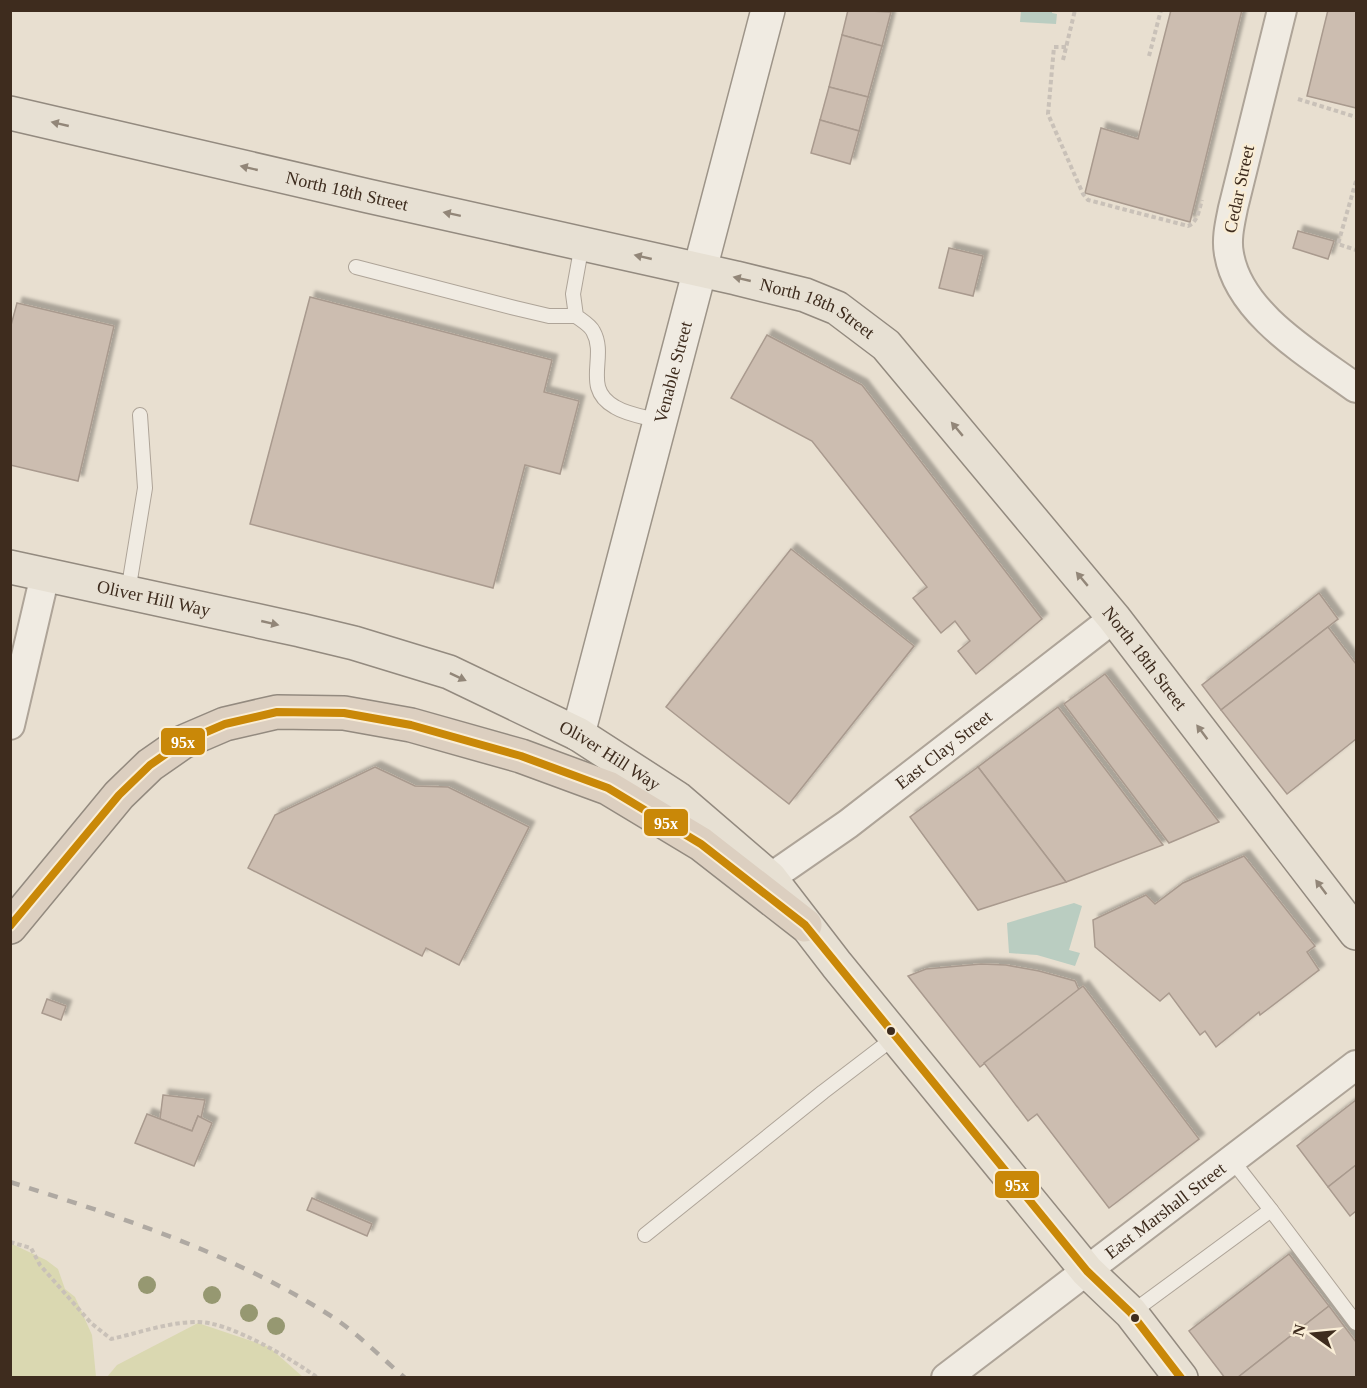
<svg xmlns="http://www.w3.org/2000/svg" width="1367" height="1388" font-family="Georgia,serif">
<defs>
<filter id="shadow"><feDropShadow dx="5.5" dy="-5.5" stdDeviation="1.5" flood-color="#0004"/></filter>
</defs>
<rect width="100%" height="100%" fill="#e8dfd0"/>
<!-- green -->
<g fill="#dad8b1">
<path d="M10,1243L46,1260L58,1269L65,1289L75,1297L92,1335L96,1377H11Z"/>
<path d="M198,1323L269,1347L303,1377H107L117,1365Z"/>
</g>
<!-- water -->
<g fill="#bacdc1">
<path d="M1021,11H1052V13L1057,14L1056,24L1020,22Z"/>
<path d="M1074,903L1082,906L1069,950L1080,953L1075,966L1037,955L1009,953L1007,923Z"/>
</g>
<!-- building -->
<g fill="#ccbdb0" stroke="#a99a8e" stroke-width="1.5" filter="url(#shadow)">
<path d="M848,10L891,12L882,46L842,35Z"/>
<path d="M1171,10H1242L1190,222L1085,193L1101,128L1138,139Z"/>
<path d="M1328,10H1356V108L1307,96Z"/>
<path d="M842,35L882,46L868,97L829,87Z"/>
<path d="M829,87L868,97L859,131L820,120Z"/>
<path d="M820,120L859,131L850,164L811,153Z"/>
<path d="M1298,231L1334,241L1328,259L1293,248Z"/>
<path d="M949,248L983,256L973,296L939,288Z"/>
<path d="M310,297L552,360L544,392L579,401L560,474L525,465L493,588L250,524Z"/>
<path d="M17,303L114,326L78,481L10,465V329Z"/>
<path d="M767,335L862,385L1042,619L976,674L958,651L970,641L955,621L941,633L913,598L927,587L812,441L731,398Z"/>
<path d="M791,549L914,646L789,804L666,707Z"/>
<path d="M1319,593L1338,619L1221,710L1202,685Z"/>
<path d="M1328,627L1356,664V739L1287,794L1221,710Z"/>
<path d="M1105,674L1219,822L1169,843L1064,704Z"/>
<path d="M1058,707L1163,845L1066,882L978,767Z"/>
<path d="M375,767L415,786L448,787L529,827L459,965L426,948L422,956L248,868L275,815Z"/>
<path d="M978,767L1066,882L978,910L910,817Z"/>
<path d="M1244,856L1315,946L1307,952L1319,970L1260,1015L1259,1012L1216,1047L1205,1031L1200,1035L1169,993L1160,1001L1095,947L1093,920L1146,895L1155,904L1183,883Z"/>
<path d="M981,964L1006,965L1039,971L1075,981L1079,990L980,1067L908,976L926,969Z"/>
<path d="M1083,986L1199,1139L1109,1208L1037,1114L1028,1121L984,1063Z"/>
<path d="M47,999L66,1006L61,1020L42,1013Z"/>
<path d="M163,1095L205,1100L201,1118L198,1116L192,1131L160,1119Z"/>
<path d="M1356,1100V1165L1328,1187L1297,1146Z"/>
<path d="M147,1114L192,1131L198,1116L212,1123L194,1166L135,1143Z"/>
<path d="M1356,1165V1211L1350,1216L1328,1187Z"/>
<path d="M312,1198L372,1224L367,1236L307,1210Z"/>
<path d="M1289,1254L1329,1306L1237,1378H1225L1189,1331Z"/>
<path d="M1329,1306L1356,1342V1378H1237Z"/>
</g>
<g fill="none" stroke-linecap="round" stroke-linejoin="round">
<!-- service casing -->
<g stroke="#aea498" stroke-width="16">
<g id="service">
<path d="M582,244L573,294L576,316C581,320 590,325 593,331C608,357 581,388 615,407C628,415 646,417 660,421"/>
<path d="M356,267L515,308L549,316H576"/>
<path d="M128,592L145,488L140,415"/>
<path d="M1271,1210L1356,1323"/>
<path d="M645,1235L823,1092L895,1037"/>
<path d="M1131,1313L1271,1210L1232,1160"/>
</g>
</g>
<!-- minor casing -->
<g stroke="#aea498" stroke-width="32">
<g id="minor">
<path d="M1282,10L1233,208C1230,223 1226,239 1229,254C1239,314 1311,355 1356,388"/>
<path d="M10,725L45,575"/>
<path id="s1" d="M770,878L848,824L1114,618"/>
<path id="s2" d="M946,1378L1356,1065"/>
</g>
</g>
<!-- secondary casing -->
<g stroke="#9d9488" stroke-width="36">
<g id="secondary">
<path id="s3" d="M578,734L768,10"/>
</g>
</g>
<!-- primary casing -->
<g stroke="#938a7f" stroke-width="36">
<g id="primary">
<path id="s4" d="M10,113L368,196L736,278L805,295L837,308L886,345L1114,618L1356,933"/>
<path id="s5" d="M10,567L300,630L354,643L449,672L578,734L677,798L770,878L837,965L1087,1271L1131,1313L1181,1378"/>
</g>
</g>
<!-- motorway casing -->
<g stroke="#938a7f" stroke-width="36">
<path id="motorway" d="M10,927L119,795L150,765L183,742L225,724L277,712L344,713L411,725L521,756L608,788L701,844L805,925"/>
</g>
<!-- path -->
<g stroke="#c9c1b8" stroke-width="4" stroke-dasharray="4.5 3" stroke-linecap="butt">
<path d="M1066,47H1054L1048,114L1083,194L1088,200L1188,226C1198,222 1199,209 1202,200"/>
<path d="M1149,56L1161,10"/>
<path d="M1063,60L1075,10"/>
<path d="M1298,99L1356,117"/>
<path d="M1356,181L1338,244L1356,250"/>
<path d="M10,1242L31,1248L40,1265L91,1323L111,1339C139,1333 168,1322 197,1322C228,1321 292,1359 318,1378"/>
</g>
<!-- service -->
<use href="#service" stroke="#f0ebe2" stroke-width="14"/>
<!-- minor -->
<use href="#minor" stroke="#f0ebe2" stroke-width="28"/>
<!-- secondary -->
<use href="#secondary" stroke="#f0ebe2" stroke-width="33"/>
<!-- primary -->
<use href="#primary" stroke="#e7e0d3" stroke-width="33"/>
<!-- motorway -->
<use href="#motorway" stroke="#dccfc0" stroke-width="33"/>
<!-- rail -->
<path stroke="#afa9a2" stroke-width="4.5" stroke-dasharray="10 10" stroke-linecap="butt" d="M10,1182C121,1217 232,1253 331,1316C356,1332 382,1358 405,1378"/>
<!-- bus-1 casing -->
<g stroke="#f9edd6" stroke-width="12">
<path id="bus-1" d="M10,926L119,795L150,765L183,742L225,724L277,712L344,713L411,725L521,756L608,788L701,844L805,925L1087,1271L1131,1313L1181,1378"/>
</g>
<!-- bus-1 -->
<use href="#bus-1" stroke="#c98808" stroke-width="8"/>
</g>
<!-- trees -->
<g fill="#969871">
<circle cx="147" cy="1285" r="9"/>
<circle cx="212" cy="1295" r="9"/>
<circle cx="249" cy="1313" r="9"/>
<circle cx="276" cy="1326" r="9"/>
</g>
<!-- one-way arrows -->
<defs><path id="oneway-solid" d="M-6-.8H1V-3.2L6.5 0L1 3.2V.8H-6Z" transform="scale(1.5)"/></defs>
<g fill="#928678">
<use href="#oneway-solid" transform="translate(60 124) rotate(-167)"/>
<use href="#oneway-solid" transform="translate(249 168) rotate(-167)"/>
<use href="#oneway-solid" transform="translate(452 214) rotate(-168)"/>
<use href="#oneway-solid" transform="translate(643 257) rotate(-167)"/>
<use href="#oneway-solid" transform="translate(742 279) rotate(-167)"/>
<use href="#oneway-solid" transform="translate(957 429) rotate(-130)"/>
<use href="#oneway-solid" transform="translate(1082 579) rotate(-130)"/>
<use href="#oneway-solid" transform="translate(270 623) rotate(13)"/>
<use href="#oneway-solid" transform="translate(458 677) rotate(25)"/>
<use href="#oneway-solid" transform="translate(1202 732) rotate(-127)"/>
<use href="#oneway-solid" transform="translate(1321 887) rotate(-127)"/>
</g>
<!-- markers -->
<g fill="#3e2c1e" stroke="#f9edd6" stroke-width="2">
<circle cx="891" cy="1031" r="5"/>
<circle cx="1135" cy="1318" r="5"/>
</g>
<g text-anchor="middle" stroke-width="5" stroke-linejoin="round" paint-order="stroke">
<!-- street labels -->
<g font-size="18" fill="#3e2c1e" stroke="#f9edd6">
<text transform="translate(1239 189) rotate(-78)" y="6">Cedar Street</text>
<text dy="6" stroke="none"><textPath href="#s4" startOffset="346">North 18th Street</textPath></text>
<text dy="6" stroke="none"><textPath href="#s4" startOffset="832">North 18th Street</textPath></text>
<text dy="6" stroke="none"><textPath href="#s3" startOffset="374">Venable Street</textPath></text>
<text dy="6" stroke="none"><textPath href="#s5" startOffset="147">Oliver Hill Way</textPath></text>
<text dy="6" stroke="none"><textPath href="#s4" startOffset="1318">North 18th Street</textPath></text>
<text dy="6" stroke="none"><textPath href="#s1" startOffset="216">East Clay Street</textPath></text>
<text dy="6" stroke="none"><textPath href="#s5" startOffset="633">Oliver Hill Way</textPath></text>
<text dy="6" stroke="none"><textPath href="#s2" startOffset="276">East Marshall Street</textPath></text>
</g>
</g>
<g stroke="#f9edd6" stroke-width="2">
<rect x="160" y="727" width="46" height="29" rx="6" fill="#c98808"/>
<rect x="643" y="808" width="46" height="29" rx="6" fill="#c98808"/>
<rect x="994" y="1170" width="46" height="29" rx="6" fill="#c98808"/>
</g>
<g font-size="16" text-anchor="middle" font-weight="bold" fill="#fff">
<text x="183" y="748">95x</text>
<text x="666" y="829">95x</text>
<text x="1017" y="1191">95x</text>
</g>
<!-- border -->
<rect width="1367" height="1388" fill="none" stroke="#3e2c1e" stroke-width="24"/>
<!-- north arrow -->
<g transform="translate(1313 1334) rotate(285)" stroke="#f9edd6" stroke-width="4.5" paint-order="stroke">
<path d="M0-4.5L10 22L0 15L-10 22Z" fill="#3e2c1e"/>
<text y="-9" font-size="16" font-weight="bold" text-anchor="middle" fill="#3e2c1e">N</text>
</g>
</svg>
